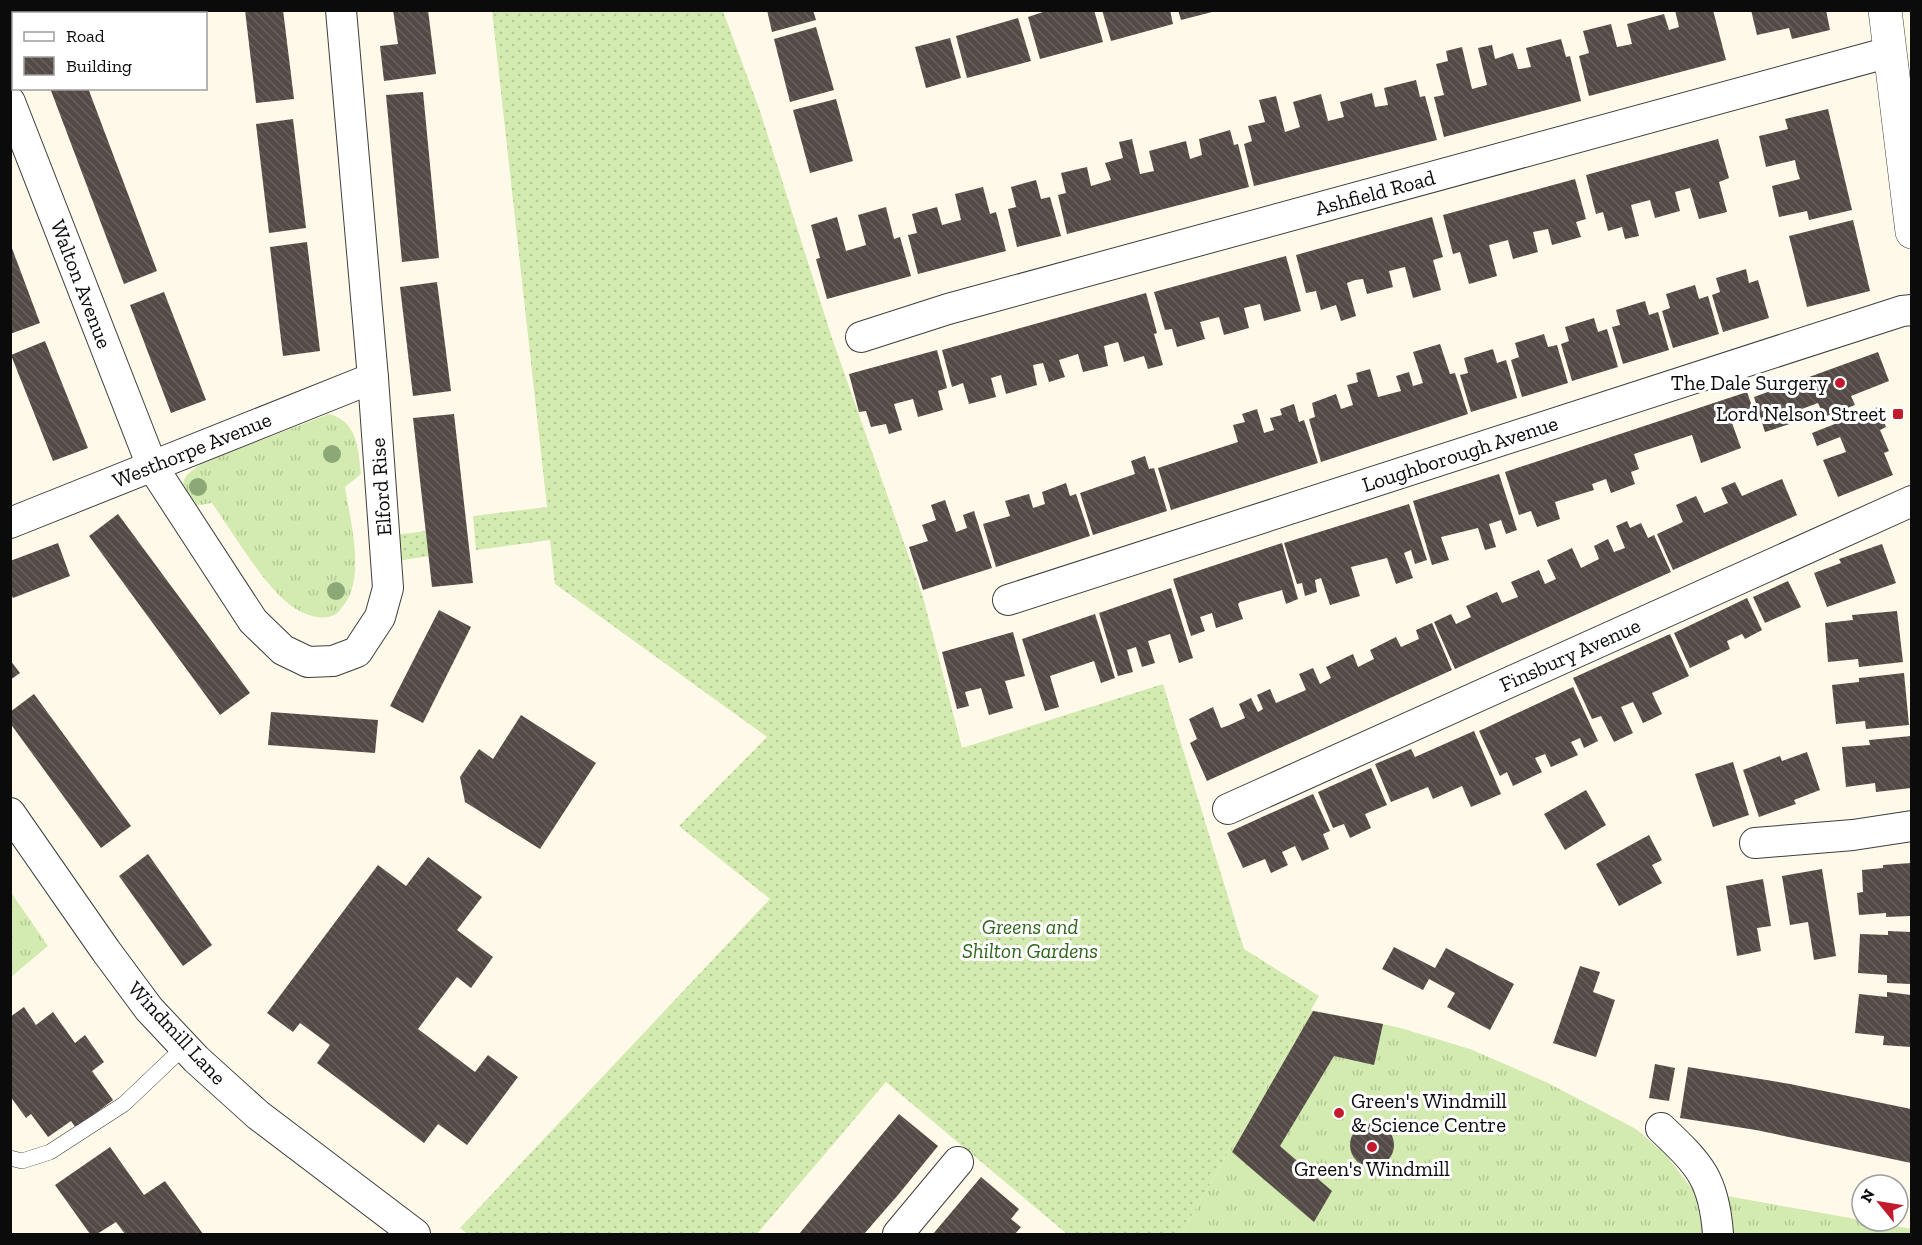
<svg xmlns="http://www.w3.org/2000/svg" width="1922" height="1245" font-family="'Zilla Slab',serif">
<defs>
<pattern id="grass-tufts" width="24" height="20" patternUnits="userSpaceOnUse" patternTransform="scale(1.5)"><rect width="24" height="20" fill="#d3ebb0"/><path d="M3 7l-1-3M5 7V3M7 7l1-3M15 17l-1-3M17 17v-4M19 17l1-3" fill="none" stroke="#b4c896"/></pattern>
<pattern id="garden-dots" width="8" height="8" patternUnits="userSpaceOnUse" patternTransform="scale(1.5)"><rect width="8" height="8" fill="#d3ebb0"/><path d="M2 2h.1M6 6h.1" fill="none" stroke="#b4c896" stroke-width="1.8" stroke-linecap="round"/></pattern>
<pattern id="building-back-hatch" width="6" height="6" patternUnits="userSpaceOnUse" patternTransform="scale(1.5)"><rect width="6" height="6" fill="#544b47"/><path d="M-1 5l2 2M0 0l6 6M5-1l2 2" fill="none" stroke="#68605d"/></pattern>
</defs>
<rect width="100%" height="100%" fill="#fff9e9"/>
<!-- grass -->
<g fill="url(#grass-tufts)">
<path d="M329,414C358,422 358,448 361,474L345,487C350,520 367,580 342,607C338,613 335,616 328,617C314,619 301,613 290,605C263,584 233,533 212,503L188,507C180,479 180,478 204,462Z"/>
<path d="M10,891L48,946L11,977H10Z"/>
<path d="M1311,1010L1397,1027L1470,1049L1546,1082L1636,1129L1666,1155L1693,1190L1912,1229L1911,1234H1181Z"/>
</g>
<!-- garden -->
<g fill="url(#garden-dots)">
<path d="M492,11H723L760,111L832,338L923,597L962,748L1163,684L1244,949L1319,996L1181,1234H1067L886,1082L757,1234H468L460,1228L770,899L679,826L767,737L555,584L550,540L476,550L473,516L547,507Z"/>
<path d="M426,531L429,556L398,561L395,535Z"/>
</g>
<!-- building -->
<g fill="url(#building-back-hatch)">
<path d="M20,10H61L62,14H21Z"/>
<path d="M245,10H283L294,99L256,103Z"/>
<path d="M393,10H428L436,74L384,81L380,46L398,44Z"/>
<path d="M767,10H813L816,20L772,32Z"/>
<path d="M1049,10H1094L1103,42L1040,59L1028,17Z"/>
<path d="M1102,10H1170L1173,24L1111,41Z"/>
<path d="M1178,10H1216V11L1181,20Z"/>
<path d="M1675,10H1713L1726,60L1589,96L1579,56L1589,53L1583,31L1611,24L1617,47L1632,44L1627,24L1664,14L1669,30L1679,27Z"/>
<path d="M1751,10H1826L1830,30L1792,39L1789,28L1757,35Z"/>
<path d="M1018,18L1031,61L967,78L956,36Z"/>
<path d="M816,27L834,90L790,102L774,39Z"/>
<path d="M950,38L961,78L926,88L915,47Z"/>
<path d="M1561,39L1566,57L1570,56L1581,101L1444,137L1434,97L1444,95L1436,64L1448,61L1446,51L1462,47L1472,89L1487,85L1478,48L1492,45L1495,59L1513,53L1518,69H1520L1531,67L1526,48Z"/>
<path d="M1416,80L1420,97L1425,96L1437,140L1254,186L1244,144L1252,141L1248,126L1265,122L1259,100L1276,96L1285,132L1300,127L1293,102L1321,94L1328,121L1344,117L1340,102L1372,93L1375,107L1388,105L1384,88Z"/>
<path d="M50,88H88L157,271L124,284Z"/>
<path d="M423,92L439,258L402,262L386,95Z"/>
<path d="M836,99L853,161L810,173L793,110Z"/>
<path d="M1828,109L1852,210L1809,220L1807,211L1779,217L1772,186L1800,179L1797,170L1795,160L1766,167L1759,136L1788,129L1785,119Z"/>
<path d="M293,119L306,228L269,233L256,124Z"/>
<path d="M1230,130L1234,145L1238,144L1249,187L1067,234L1058,195L1066,193L1061,173L1087,167L1091,186L1111,180L1105,163L1123,158L1119,142L1132,139L1140,174L1154,171L1149,151L1186,141L1190,159L1202,155L1199,139Z"/>
<path d="M1718,139L1729,178L1719,182L1727,212L1699,219L1690,188L1675,192L1680,211L1655,218L1650,200L1631,205L1639,236L1625,239L1622,227L1608,231L1603,212L1596,214L1586,175Z"/>
<path d="M1575,179L1586,219L1576,222L1581,237L1552,245L1548,229L1533,232L1538,252L1513,259L1508,240L1489,245L1497,276L1469,284L1460,252L1453,254L1443,215Z"/>
<path d="M1036,180L1041,199L1050,197L1061,236L1017,247L1008,209L1016,207L1011,187Z"/>
<path d="M983,187L990,214L996,212L1006,251L918,274L908,235L917,233L912,214L937,207L942,225L961,220L955,194Z"/>
<path d="M886,207L894,239L900,237L911,276L827,299L816,259L820,258L811,225L837,217L846,251L866,245L858,215Z"/>
<path d="M1432,217L1443,257L1433,260L1441,290L1413,298L1405,267L1389,271L1393,287L1367,294L1363,279L1355,280L1347,283L1356,316L1341,321L1336,305L1321,310L1316,291L1306,293L1296,255Z"/>
<path d="M1853,220L1870,291L1807,307L1789,236Z"/>
<path d="M307,242L320,351L283,356L270,247Z"/>
<path d="M10,243L40,323L10,334Z"/>
<path d="M1286,256L1301,311L1264,321L1260,304L1244,308L1249,328L1224,335L1219,317L1200,322L1205,339L1177,347L1172,329L1165,330L1154,292Z"/>
<path d="M1746,269L1749,283L1758,280L1769,318L1723,332L1712,295L1720,292L1716,278Z"/>
<path d="M437,282L451,391L413,396L400,287Z"/>
<path d="M1695,285L1699,299L1708,296L1719,334L1673,348L1662,311L1670,308L1666,294Z"/>
<path d="M164,292L206,400L171,413L130,305Z"/>
<path d="M1146,293L1157,333L1154,334L1163,365L1148,369L1144,356L1124,362L1118,342L1104,346L1108,366L1083,372L1078,354L1059,360L1065,377L1049,382L1043,363L1033,365L1037,385L1006,394L1001,375L991,378L996,397L969,404L963,383L952,387L942,350Z"/>
<path d="M1645,301L1649,315L1658,312L1669,350L1623,364L1612,327L1620,325L1616,310Z"/>
<path d="M1594,318L1598,332L1607,329L1618,367L1572,381L1561,344L1569,341L1565,327Z"/>
<path d="M1544,334L1548,347L1557,345L1568,383L1522,397L1511,360L1519,357L1515,343Z"/>
<path d="M45,341L88,448L53,461L11,355Z"/>
<path d="M1440,344L1450,374L1455,373L1468,414L1321,462L1309,419L1315,417L1312,403L1336,394L1341,409L1353,405L1347,385L1358,382L1356,373L1370,369L1378,397L1401,391L1396,376L1409,372L1413,386L1423,383L1413,352Z"/>
<path d="M1493,349L1497,363L1506,360L1517,398L1471,412L1460,375L1468,373L1464,358Z"/>
<path d="M937,350L947,388L938,391L943,410L918,417L913,399L894,404L902,430L889,434L886,424L871,427L866,411L859,412L849,374Z"/>
<path d="M1878,352L1889,381L1851,396L1855,405L1824,417L1818,403L1799,410L1802,420L1765,432L1754,397Z"/>
<path d="M1747,392L1755,415L1732,423L1741,448L1701,463L1692,435L1634,454L1639,469L1631,472L1635,484L1611,493L1606,479L1592,484L1594,490L1555,502L1560,519L1537,527L1531,511L1519,515L1505,472Z"/>
<path d="M1294,404L1299,422L1304,420L1318,463L1171,510L1158,468L1238,442L1233,425L1245,422L1242,414L1257,409L1264,433L1274,430L1270,418L1282,415L1280,409Z"/>
<path d="M1878,407L1886,427L1880,430L1889,451L1884,453L1893,475L1838,497L1823,460L1846,452L1843,444L1840,437L1817,446L1812,433Z"/>
<path d="M454,414L473,583L432,587L413,418Z"/>
<path d="M1145,456L1149,469L1154,468L1167,511L1093,535L1080,493L1135,474L1131,461Z"/>
<path d="M1499,474L1517,530L1506,534L1501,520L1489,524L1496,547L1485,550L1478,528L1441,537L1449,560L1432,565L1413,501Z"/>
<path d="M1782,479L1797,515L1673,570L1657,534L1683,522L1676,505L1696,496L1704,513L1728,503L1721,488L1735,482L1742,496Z"/>
<path d="M1066,483L1070,496L1076,494L1090,536L996,567L983,524L1010,516L1005,501L1029,494L1033,508L1045,504L1042,492Z"/>
<path d="M945,500L956,532L967,528L963,515L974,511L992,568L923,590L909,547L928,541L922,525L936,520L931,505Z"/>
<path d="M1409,504L1427,560L1415,564L1411,550L1404,553L1413,578L1396,584L1387,558L1351,567L1360,596L1330,605L1321,578L1315,580L1317,592L1305,596L1302,583L1297,584L1284,543Z"/>
<path d="M118,514L250,693L220,715L89,536Z"/>
<path d="M1627,521L1630,528L1641,523L1648,538L1654,535L1671,572L1455,669L1434,622L1451,614L1456,624L1471,617L1466,606L1497,592L1502,603L1518,597L1511,582L1539,570L1545,584L1556,579L1547,560L1572,548L1581,568L1599,559L1594,546L1608,539L1614,552L1625,548L1616,526Z"/>
<path d="M58,543L70,576L13,598L10,592V561Z"/>
<path d="M1282,543L1298,599L1286,604L1282,590L1240,602L1238,604L1243,619L1216,628L1212,613L1200,617L1205,631L1191,636L1173,579Z"/>
<path d="M1882,544L1896,583L1827,607L1814,573L1841,563L1839,559Z"/>
<path d="M1788,581L1801,607L1765,623L1753,597Z"/>
<path d="M1171,588L1193,658L1179,663L1170,634L1148,641L1155,663L1142,667L1136,647L1127,650L1133,672L1118,676L1099,613Z"/>
<path d="M1747,598L1762,630L1745,639L1742,634L1727,641L1730,649L1690,668L1674,633Z"/>
<path d="M439,610L471,627L423,723L390,706Z"/>
<path d="M1897,611L1903,662L1859,667L1858,659L1828,662L1825,623L1853,620L1852,615Z"/>
<path d="M1095,614L1115,678L1101,683L1094,661L1050,676L1059,707L1045,711L1022,639Z"/>
<path d="M1432,623L1452,670L1207,781L1190,743L1197,739L1189,719L1213,707L1221,728L1227,726L1245,718L1239,704L1251,698L1258,712L1263,709L1257,695L1270,689L1276,703L1306,690L1299,674L1313,668L1320,684L1331,678L1326,667L1353,654L1358,667L1374,659L1370,650L1396,637L1401,647L1419,639L1416,630Z"/>
<path d="M1013,632L1025,676L1005,681L1013,708L989,715L981,688L965,692L969,706L957,709L942,652Z"/>
<path d="M1670,634L1689,676L1652,693L1662,714L1652,719L1643,723L1633,702L1621,707L1633,733L1614,742L1601,716L1592,719L1573,678Z"/>
<path d="M10,660L20,673L10,680Z"/>
<path d="M1904,673L1909,725L1866,729L1865,721L1836,724L1832,685L1859,682V678Z"/>
<path d="M1573,687L1598,741L1584,748L1580,738L1571,742L1578,755L1551,767L1545,754L1535,758L1542,772L1513,786L1507,772L1500,776L1479,731Z"/>
<path d="M34,694L131,826L101,848L10,723V712Z"/>
<path d="M271,712L378,720L375,753L268,745Z"/>
<path d="M521,715L596,763L540,849L465,802L460,777L479,749L493,759Z"/>
<path d="M1474,731L1501,794L1471,807L1462,786L1433,799L1428,787L1391,802L1375,764L1411,749L1415,757Z"/>
<path d="M1911,736V788L1876,792L1875,783L1846,787L1842,747L1870,745L1869,740Z"/>
<path d="M1807,752L1820,790L1794,800L1796,804L1759,817L1743,770L1780,756L1782,761Z"/>
<path d="M1733,762L1749,815L1713,827L1695,774Z"/>
<path d="M1371,768L1387,805L1365,814L1371,828L1350,838L1344,824L1333,828L1318,792Z"/>
<path d="M1586,790L1606,825L1565,850L1544,814Z"/>
<path d="M1313,794L1330,831L1323,834L1329,849L1302,861L1295,846L1282,852L1288,865L1271,873L1265,859L1243,868L1227,833Z"/>
<path d="M1649,835L1662,860L1652,865L1662,883L1619,906L1596,864Z"/>
<path d="M148,854L212,945L183,966L119,876Z"/>
<path d="M428,857L482,897L457,930L493,957L471,988L457,977L418,1029L475,1072L488,1055L518,1077L467,1145L438,1124L424,1143L317,1063L330,1045L300,1023L293,1032L267,1013L378,865L406,886Z"/>
<path d="M1911,863V916L1886,917V913L1859,915L1857,893L1863,892L1862,870L1883,868V865Z"/>
<path d="M1822,869L1836,956L1814,960L1808,922L1790,925L1782,876Z"/>
<path d="M1763,879L1771,926L1757,928L1761,951L1737,956L1726,886Z"/>
<path d="M1888,931L1911,932V984L1887,983V975L1858,973L1860,934L1888,935Z"/>
<path d="M1394,947L1435,968L1446,948L1514,984L1490,1030L1447,1007L1455,993L1429,979L1423,990L1382,969Z"/>
<path d="M1580,966L1600,972L1593,992L1615,1000L1596,1057L1553,1043Z"/>
<path d="M1887,992L1911,995V1047L1883,1045L1884,1036L1855,1033L1859,994L1887,997Z"/>
<path d="M24,1007L36,1025L53,1012L75,1043L85,1035L104,1062L92,1071L113,1100L76,1128L71,1121L48,1137L31,1114L26,1118L10,1096V1017Z"/>
<path d="M1313,1011L1383,1024L1374,1065L1334,1056L1280,1146L1332,1191L1314,1222L1232,1152Z"/>
<path d="M1655,1064L1675,1068L1669,1101L1649,1098Z"/>
<path d="M1688,1067L1790,1084L1911,1109V1163L1756,1130L1680,1118Z"/>
<path d="M899,1114L938,1146L898,1195L864,1234H799Z"/>
<circle cx="1372" cy="1145" r="22"/>
<path d="M110,1147L144,1195L165,1181L203,1234H125L116,1222L97,1234H90L55,1185Z"/>
<path d="M981,1177L1019,1209L1011,1219L1021,1227L1015,1234H933Z"/>
</g>
<g fill="none" stroke-linecap="round" stroke-linejoin="round">
<!-- service casing -->
<g stroke="#3e3e3e" stroke-width="16">
<path id="service" d="M10,1158L22,1161L50,1152L124,1104L184,1047"/>
</g>
<!-- minor casing -->
<g stroke="#3e3e3e" stroke-width="32">
<g id="minor">
<path d="M10,102L152,466L253,621L283,650L308,662L333,661L357,652L380,617L388,588L373,378L341,10"/>
<path d="M861,337L948,309L1890,52"/>
<path d="M10,523L373,378"/>
<path d="M1008,600L1902,311L1912,310"/>
<path d="M1228,809L1912,501"/>
<path d="M10,813L106,951L149,1009L196,1059L258,1115L415,1234"/>
<path d="M1755,843L1853,835L1912,826"/>
<path d="M1661,1128C1700,1165 1714,1179 1718,1234"/>
<path d="M898,1234L958,1162"/>
</g>
</g>
<!-- tertiary casing -->
<g stroke="#3e3e3e" stroke-width="34">
<path id="tertiary" d="M1885,10L1912,232"/>
</g>
<!-- service -->
<use href="#service" stroke="#fff" stroke-width="15"/>
<!-- minor -->
<use href="#minor" stroke="#fff" stroke-width="30"/>
<!-- tertiary -->
<use href="#tertiary" stroke="#fff" stroke-width="33"/>
</g>
<!-- trees -->
<g fill="#8ca876">
<circle cx="332" cy="454" r="9"/>
<circle cx="198" cy="487" r="9"/>
<circle cx="336" cy="591" r="9"/>
</g>
<!-- markers -->
<g fill="#c31b2d" stroke="#fff" stroke-width="2">
<circle cx="1840" cy="383" r="6"/>
<rect x="1892" y="408" width="12" height="12" rx="3"/>
<circle cx="1339" cy="1113" r="6"/>
<circle cx="1372" cy="1147" r="6"/>
</g>
<g text-anchor="middle" stroke-width="6" stroke-linejoin="round" paint-order="stroke">
<!-- street labels -->
<g font-size="21" fill="#0b0b0b" stroke="#fff">
<text transform="translate(1375 193) rotate(-15)" y="7">Ashfield Road</text>
<text transform="translate(81 284) rotate(69)" y="7">Walton Avenue</text>
<text transform="translate(192 450) rotate(-22)" y="7">Westhorpe Avenue</text>
<text transform="translate(1460 454) rotate(-18)" y="7">Loughborough Avenue</text>
<text transform="translate(381 487) rotate(-94)" y="7">Elford Rise</text>
<text transform="translate(1570 655) rotate(-24)" y="7">Finsbury Avenue</text>
<text transform="translate(177 1033) rotate(47)" y="7">Windmill Lane</text>
</g>
<!-- poi labels -->
<g font-size="21" fill="#0b0b0b" stroke="#fff" text-anchor="end">
<text x="1828" y="390">The Dale Surgery</text>
<text x="1886" y="421">Lord Nelson Street</text>
<text x="1351" y="1108" text-anchor="start">Green's Windmill<tspan x="1351" dy="24">&amp; Science Centre</tspan></text>
<text x="1372" y="1176" text-anchor="middle">Green's Windmill</text>
</g>
<!-- park labels -->
<g font-size="21" font-style="italic" fill="#2d6618" stroke="#fff">
<text x="1030" y="934">Greens and<tspan x="1030" dy="24">Shilton Gardens</tspan></text>
</g>
</g>
<!-- border -->
<rect width="1922" height="1245" fill="none" stroke="#0b0b0b" stroke-width="24"/>
<!-- legend -->
<rect x="12" y="12" width="195" height="78" fill="#ffffff" stroke="#9d9d9d" stroke-width="1.5"/>
<rect x="24" y="32" width="30" height="9" fill="#ffffff" stroke="#9d9d9d" stroke-width="1.5"/>
<text x="66" y="42" font-size="18" fill="#0b0b0b">Road</text>
<rect x="24" y="57" width="30" height="18" fill="url(#building-back-hatch)" stroke="#9d9d9d" stroke-width="1.5"/>
<text x="66" y="72" font-size="18" fill="#0b0b0b">Building</text>
<!-- north arrow -->
<g transform="translate(1880 1203) rotate(300)"><circle r="28" fill="#ffffff" stroke="#9d9d9d" stroke-width="1.5"/>
<path d="M0-4.5L10 22L0 15L-10 22Z" fill="#c31b2d"/>
<text y="-9" font-size="16" font-weight="bold" text-anchor="middle" fill="#0b0b0b">N</text>
</g>
</svg>
